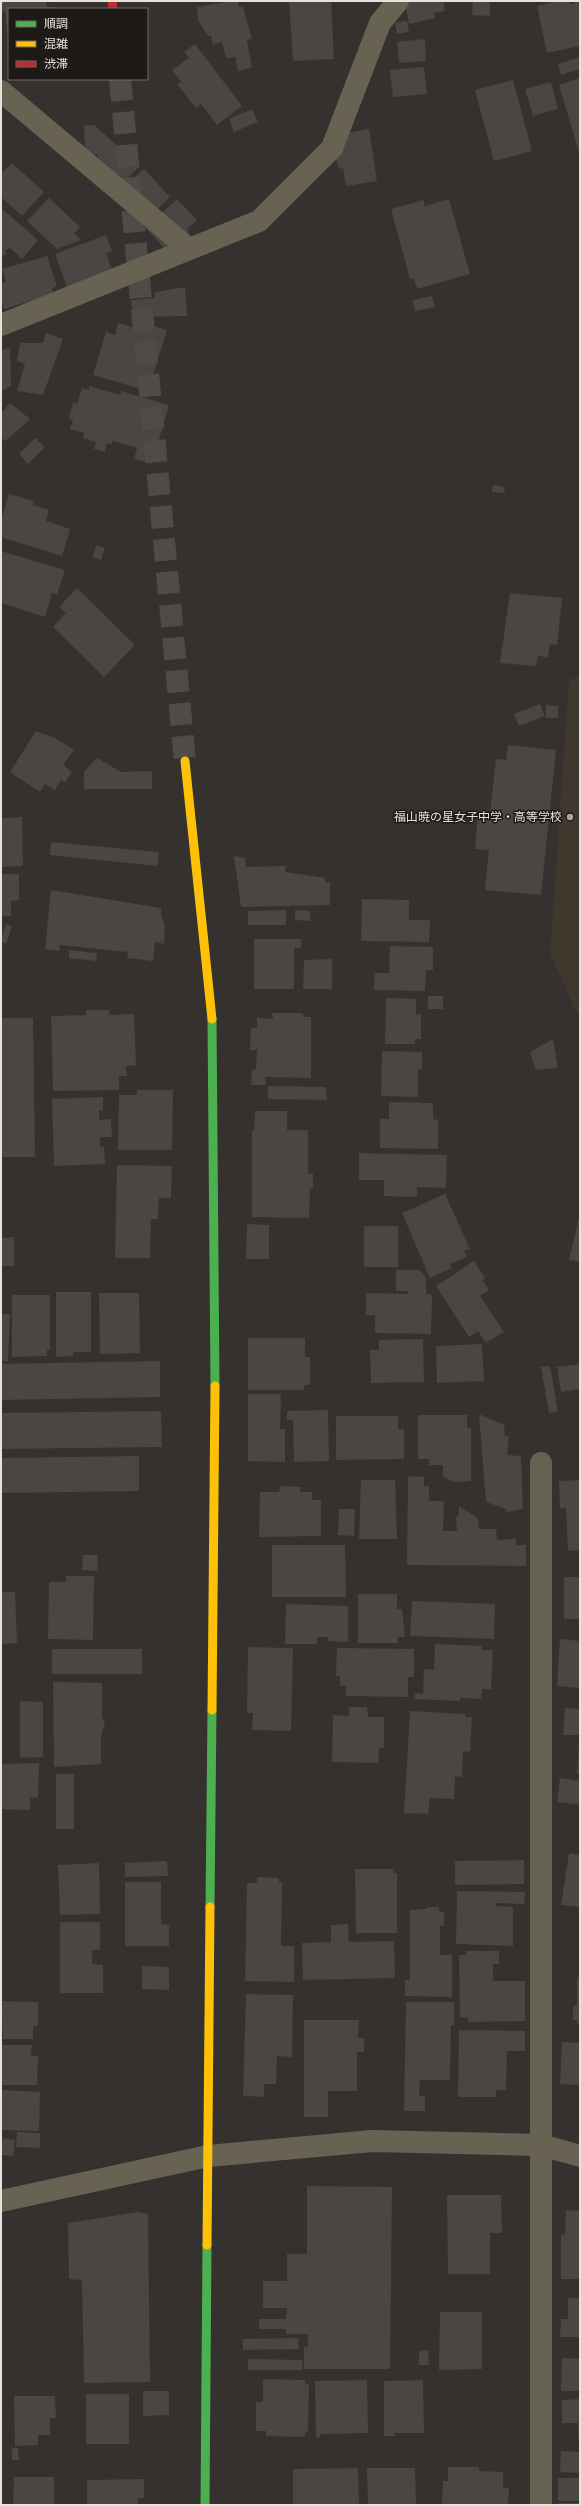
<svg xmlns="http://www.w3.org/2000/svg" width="581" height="2506" font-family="'PT Sans Narrow','Noto Sans JP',sans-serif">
<rect width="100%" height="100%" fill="#34312e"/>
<!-- built -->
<path fill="#41382d" d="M580,676V1014L575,1009L550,954L569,680Z"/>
<!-- building -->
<g fill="#494643">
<path d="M1,1H46L47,7H52V9H9L7,30L5,11L1,12Z"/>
<path d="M232,1H238L239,7H243L252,39L247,40L252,68L238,71L235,57L226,58L222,42L213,44L211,36H208L198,20L197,7Z"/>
<path d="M289,1H331L334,59L293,61Z"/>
<path d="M416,1H443L445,11L434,13L435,18L409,24L405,3Z"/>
<path d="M473,1H490V16L472,15Z"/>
<path d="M557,1H570V4L580,1V46L547,53L537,6Z"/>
<path d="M407,21L409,32L397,34L395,23Z"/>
<path d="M425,39L426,61L399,63L397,42Z"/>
<path d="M195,44L242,106L217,125L201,104L196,108L177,84L181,82L172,70L189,58L184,52Z"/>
<path d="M580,57V69L561,75L558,64Z"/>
<path d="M424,67L427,94L393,97L390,70Z"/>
<path d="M580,78V156L559,85Z"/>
<path d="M513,80L532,151L494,161L475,90Z"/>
<path d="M551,82L558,109L533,116L525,89Z"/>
<path d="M252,109L258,122L234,132L229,119Z"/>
<path d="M84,125H94L140,166L114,192L97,154H85Z"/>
<path d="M369,129L377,181L346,186L343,168L339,169L337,161H334L333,135Z"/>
<path d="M12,163L44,192L22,216L1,197V174Z"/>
<path d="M144,169L170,197L142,225L124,205L126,185Z"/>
<path d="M49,198L80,227L74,233L81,240L57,249L27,221Z"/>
<path d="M177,199L197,220L187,229L189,232L168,252L146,228Z"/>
<path d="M449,199L470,274L417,289L414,278L410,279L391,209L423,200L425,206Z"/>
<path d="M1,208L38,240L22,259L10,248L4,251L7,254L1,256Z"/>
<path d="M106,235L112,251L106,253L113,273L68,290L55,254Z"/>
<path d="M47,256L57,286L52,288L53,294L4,309L1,300V284L6,282L2,269Z"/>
<path d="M185,287L187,316L133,317L131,300L155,298V292Z"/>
<path d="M432,296L435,307L415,311L412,300Z"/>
<path d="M136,321L167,330L148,391L93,375L106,332L115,335L118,323L135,328Z"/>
<path d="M46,333L63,339L43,395L17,391L25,364L17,361L20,343H43Z"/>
<path d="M10,348L11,386L3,390L1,389V350Z"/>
<path d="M89,386L120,395L121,391L169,405L152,464L134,459L137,448L113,441L112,444L107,443L105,452L94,449L96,442L83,438L84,433L70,429L73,420L69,419L73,402L77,404L82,388L89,390Z"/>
<path d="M10,403L30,419L6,441L1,438V414Z"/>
<path d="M35,438L45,447L28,464L19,454Z"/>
<path d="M493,485L505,487L504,493L492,492Z"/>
<path d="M9,494L34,501L33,505L49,510L46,521L70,529L62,556L1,537V520Z"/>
<path d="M97,545L105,548L101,560L92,557Z"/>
<path d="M1,551L65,570L57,595L52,593L45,617L1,603Z"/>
<path d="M77,588L135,645L104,677L53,627L66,613L59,607Z"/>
<path d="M510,593L562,598L557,645L550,644L548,657L538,656L536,666L500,663Z"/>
<path d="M540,704L545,716L519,726L514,714Z"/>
<path d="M546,705L558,706V718H546Z"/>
<path d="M36,731L55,738L74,750L63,765L72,772L65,782L61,780L55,790L45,784L40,792L10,772Z"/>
<path d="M508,745L556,750L541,895L485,890L489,850L475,849L478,812L490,813L496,759L506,760Z"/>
<path d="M97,758L121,772L152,771V789H84V772Z"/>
<path d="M22,817L23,866L1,867V818Z"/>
<path d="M51,842L159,852L157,866L50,855Z"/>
<path d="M234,856L245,858L246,867L286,866L285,872L325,878L326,883L330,882V905L241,907Z"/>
<path d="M1,874H19V900L11,901V916H1Z"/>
<path d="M51,890L161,908V916L165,926L164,944L155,942L153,961L127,958L128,952L59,945L60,951L45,949Z"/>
<path d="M362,899L409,900V920H430L429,942L361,941Z"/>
<path d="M286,910V925H248V911Z"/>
<path d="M295,910L310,911V921L295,920Z"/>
<path d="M6,924L12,926L6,944L1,942V939Z"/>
<path d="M254,939H301V948H294V989H254Z"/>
<path d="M390,946L433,947V970H426L425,991L374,990L375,973H389Z"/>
<path d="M69,950L97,953L96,961L69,958Z"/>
<path d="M332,959V989H303L304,960Z"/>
<rect x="428" y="996" width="15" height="13"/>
<path d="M386,998L416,999V1015L421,1014V1039H415V1044H385Z"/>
<path d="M86,1010H109V1015L134,1014L136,1065L126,1066L127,1076H119V1090L53,1091L51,1016L86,1015Z"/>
<path d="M272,1013H303L304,1017H311V1078L265,1077L266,1085H251L252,1070L256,1069L257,1050H250L251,1028H257V1018L273,1019Z"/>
<path d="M1,1018H33L35,1157H1Z"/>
<path d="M553,1039L558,1068L536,1070L530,1052Z"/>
<path d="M382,1051L422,1052V1069H418V1097L381,1096Z"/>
<path d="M268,1086L326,1087L327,1100L268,1099Z"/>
<path d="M137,1090H173L172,1150H118L119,1095H137Z"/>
<path d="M103,1097V1111L99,1110V1120L111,1119L112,1137H100V1147H104L105,1164L54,1166L52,1099Z"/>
<path d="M389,1102L433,1103V1119L438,1120V1149L380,1148V1119H389Z"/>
<path d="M255,1111H287V1130H308V1174H313V1189L310,1188L309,1218L252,1217V1130H254Z"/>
<path d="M359,1153L447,1155L446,1188L417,1187V1197L384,1196V1180H359Z"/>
<path d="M117,1165L172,1166L171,1198H159L158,1219H151L150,1258H115Z"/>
<path d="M445,1194L470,1249L464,1251L467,1257L450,1264L452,1268L430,1278L402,1213Z"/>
<path d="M579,1218H580V1262L569,1260Z"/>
<path d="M247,1224L269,1225V1259H246Z"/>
<rect x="364" y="1226" width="34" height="41"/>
<path d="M14,1237V1266H1V1238Z"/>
<path d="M474,1261L485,1278L482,1280L489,1290L480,1296L504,1332L486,1343L478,1331L469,1337L436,1286Z"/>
<path d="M396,1270H420L426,1278V1294L432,1295L431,1334L375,1333V1315H366V1293L408,1294V1291H396Z"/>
<path d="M56,1292H91V1352H73V1356L56,1357Z"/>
<path d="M99,1293H139L140,1353L100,1354Z"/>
<path d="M12,1295H50V1350H47V1356L12,1357Z"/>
<path d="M1,1314H10L8,1361H1Z"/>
<path d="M248,1338H305V1357H310V1385H304V1390H248Z"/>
<path d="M423,1339L424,1382L371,1383L370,1350H379V1340Z"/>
<path d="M482,1344L484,1381L437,1383L436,1346Z"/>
<path d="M160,1361V1397L1,1400V1364Z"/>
<path d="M580,1364V1389L561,1392L557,1367Z"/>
<path d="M550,1366L558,1412L549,1413L541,1367Z"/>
<path d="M248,1394H281L280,1429H285V1462L248,1461Z"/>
<path d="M328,1410L329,1461L294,1462L293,1420H287V1411Z"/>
<path d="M161,1411L162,1447L1,1449V1413Z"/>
<path d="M479,1414L504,1425L505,1436L509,1437L507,1455L521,1456L523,1509L506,1512V1509L486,1502Z"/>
<path d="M418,1415H467V1428H471V1481L453,1482L443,1476V1465H429V1459H418Z"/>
<path d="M336,1416H398V1429H404V1459L336,1460Z"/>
<path d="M139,1456V1491L1,1493V1458Z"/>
<path d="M408,1476L424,1477V1486H429V1501H444L443,1531H457L456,1517L459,1516V1506L478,1518L479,1529H496L497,1540L516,1539V1545H526V1566L407,1565Z"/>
<path d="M361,1480H395L397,1539H359Z"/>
<path d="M580,1480V1550L568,1551L566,1508H560L559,1481Z"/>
<path d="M280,1486L301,1487L300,1492H312V1500H321V1536L259,1537L260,1492H279Z"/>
<path d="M339,1509H355L354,1536L338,1535Z"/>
<path d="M272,1545H345L346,1597H272Z"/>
<path d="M83,1555H98L97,1571L82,1570Z"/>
<path d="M66,1576H94L93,1640L48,1639L49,1582H66Z"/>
<rect x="564" y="1577" width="16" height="42"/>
<path d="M1,1592H15L17,1643L1,1644Z"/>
<path d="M358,1594H397V1609H402L405,1637H398V1643H358Z"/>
<path d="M412,1601L495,1604L494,1639L410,1636Z"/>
<path d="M286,1604L348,1606V1642L328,1641V1637H317V1644H285Z"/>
<path d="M560,1639L580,1641V1688L557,1686Z"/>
<path d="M435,1644L482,1646L481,1650H493L491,1689H482L481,1699L460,1698V1701L415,1699V1693L423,1694L424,1669L434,1670Z"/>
<path d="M248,1647L293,1648L291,1731L252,1730L253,1713H247Z"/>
<path d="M337,1648L414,1649V1677H408V1697L346,1696V1686H340V1676H336Z"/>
<rect x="52" y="1649" width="90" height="25"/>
<path d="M53,1682L102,1683V1717L105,1723L101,1736V1764L54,1767Z"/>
<path d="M20,1701L43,1702V1757L20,1758Z"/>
<path d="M349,1707H367L368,1717H384V1748H379L378,1763L332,1762L333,1715L349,1716Z"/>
<path d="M565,1708L580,1709V1735H563Z"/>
<path d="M410,1711L465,1714V1717H472L470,1752L463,1751L462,1777L455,1776L454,1799L430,1798L428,1814L404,1813Z"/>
<path d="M579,1743H580V1774H577Z"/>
<path d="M39,1763L38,1798L30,1797V1810L1,1809V1764Z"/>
<rect x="56" y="1774" width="18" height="55"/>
<path d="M560,1778L580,1781V1805L557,1802Z"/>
<path d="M569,1853L580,1855V1907L561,1905Z"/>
<path d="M524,1860V1884L455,1885V1861Z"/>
<path d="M167,1861L168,1876L125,1877V1863Z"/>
<path d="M99,1863L100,1914L60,1915L58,1865Z"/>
<path d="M355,1869H394L393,1873H397V1933H356Z"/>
<path d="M257,1877L279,1878V1882H282L281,1946H294V1982L245,1981L247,1883H257Z"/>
<path d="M125,1882H161V1924L169,1925V1946H125Z"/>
<path d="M457,1891L525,1892L524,1904L496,1903V1906L513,1907V1946L456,1944Z"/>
<path d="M427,1907H439V1911L444,1912V1926H440V1955H452V1997L405,1996V1980H410V1910L427,1909Z"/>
<path d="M60,1922H100V1950H92V1964L103,1965V1993H60Z"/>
<path d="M348,1924L349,1942L394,1941L395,1978L303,1980L302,1943L331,1942V1925Z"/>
<path d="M466,1951H499V1964H493V1981H525V2021L468,2022V2018L460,2017L459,1955H466Z"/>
<path d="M142,1966L169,1967V1990L142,1989Z"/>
<path d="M577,1977L580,1978V2024H577V2020H573V2006H577Z"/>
<path d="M246,1994L293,1995L292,2057L277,2056L276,2084H264V2097L243,2096Z"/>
<path d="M1,2001L38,2002V2026H33V2039H3Z"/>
<path d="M406,2002H454V2025H451L450,2080H420L419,2096H425V2111H404Z"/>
<path d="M304,2020H359L358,2038H364V2052H357V2091H328V2117H304Z"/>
<path d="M459,2030L525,2031V2051H507L506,2090H496V2097H458Z"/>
<path d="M562,2042L580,2043V2085L560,2084Z"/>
<path d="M2,2045H32L31,2056H38L37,2085H1Z"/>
<path d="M1,2090L40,2092L39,2131L1,2130Z"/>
<path d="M17,2132L40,2133V2148L16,2147Z"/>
<path d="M1,2138L15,2140L13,2156L1,2155Z"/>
<path d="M307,2186L392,2187L390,2369H304V2347H308V2334H286V2329H259V2319H286L287,2308H263V2281H287V2254H307Z"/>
<path d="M447,2195H501L502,2233H490V2274H448Z"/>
<path d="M566,2210L580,2211V2279H561V2235H565Z"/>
<path d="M138,2212L148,2214L150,2382L84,2383L82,2280L69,2279L68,2223Z"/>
<path d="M568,2298H580V2337H560L561,2319H568Z"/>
<path d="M440,2312H482V2369L439,2370Z"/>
<path d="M298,2338L299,2349L243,2350V2339Z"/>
<path d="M428,2350L429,2365H419V2351Z"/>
<path d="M562,2358L580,2359V2391H561Z"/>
<path d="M248,2359L303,2360L302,2370H248Z"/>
<path d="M263,2379L305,2380V2384H309L308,2431L305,2432V2437L266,2436V2431H256V2402H263Z"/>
<path d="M367,2380L368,2433L321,2434L320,2437L316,2438L315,2381Z"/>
<path d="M423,2380L424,2433H394L395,2436H384V2381Z"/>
<path d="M143,2391H169V2415L143,2416Z"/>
<rect x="86" y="2394" width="43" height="50"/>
<path d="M14,2396H55L56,2418H50V2435H38V2445L15,2446Z"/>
<path d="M580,2399V2439H578V2423H562V2400Z"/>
<path d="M12,2448H18L19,2460H12Z"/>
<path d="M561,2451L580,2452V2473L560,2472Z"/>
<path d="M448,2467H479V2471L503,2472V2488H509L508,2504L442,2505L443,2481H448Z"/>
<path d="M358,2468L359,2505H293V2469Z"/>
<path d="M367,2468H415L416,2505H368Z"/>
<path d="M14,2477H54V2505H13Z"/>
<rect x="558" y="2478" width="22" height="23"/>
<path d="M144,2479V2498H138V2505H87V2480Z"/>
<rect x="558" y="2503" width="22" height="2"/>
</g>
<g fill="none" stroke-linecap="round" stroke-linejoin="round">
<!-- secondary-tunnel -->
<path stroke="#4f4c48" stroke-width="22" stroke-dasharray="22 11" stroke-linecap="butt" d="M120,79L185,761"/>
<!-- street -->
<g stroke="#686253" stroke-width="22">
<path d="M1,91L189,249"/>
<path d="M1,325L259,221L332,148L380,23L398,1"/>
<path d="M541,1463V2505"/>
<path d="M1,2201L208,2156L372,2141L541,2145L580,2156"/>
</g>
<!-- fast -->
<g stroke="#4caf50" stroke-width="9">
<path d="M212,1019L215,1386"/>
<path d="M210,1907L212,1710"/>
<path d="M205,2505L207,2245"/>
</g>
<!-- slow -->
<g stroke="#ffc107" stroke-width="9">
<path d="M185,761L212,1019"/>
<path d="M212,1710L215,1386"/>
<path d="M207,2245L210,1907"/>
</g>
<!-- jam -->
<path stroke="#c62828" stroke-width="9" d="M112,1L113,9"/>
</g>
<!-- markers -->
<circle fill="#a8a4a0" stroke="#1d1a17" stroke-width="1.5" cx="570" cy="817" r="4"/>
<g text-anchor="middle" stroke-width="3" stroke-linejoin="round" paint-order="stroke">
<!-- poi labels -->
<g font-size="12" fill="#e6e2de" stroke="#1d1a17" text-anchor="end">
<text x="562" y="821">福山暁の星女子中学・高等学校</text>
</g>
</g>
<!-- border -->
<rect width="581" height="2506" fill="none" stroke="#e6e2de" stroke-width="4"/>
<!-- legend -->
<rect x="8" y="8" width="140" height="72" fill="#1d1a17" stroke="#6d6a67"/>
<rect x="16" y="21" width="20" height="6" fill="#4caf50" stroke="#6d6a67"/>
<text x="44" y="28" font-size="12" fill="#e6e2de">順調</text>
<rect x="16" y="41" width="20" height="6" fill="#ffc107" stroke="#6d6a67"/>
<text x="44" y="48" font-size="12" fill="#e6e2de">混雑</text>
<rect x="16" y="61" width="20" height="6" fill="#c62828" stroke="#6d6a67"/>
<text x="44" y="68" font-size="12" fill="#e6e2de">渋滞</text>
</svg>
